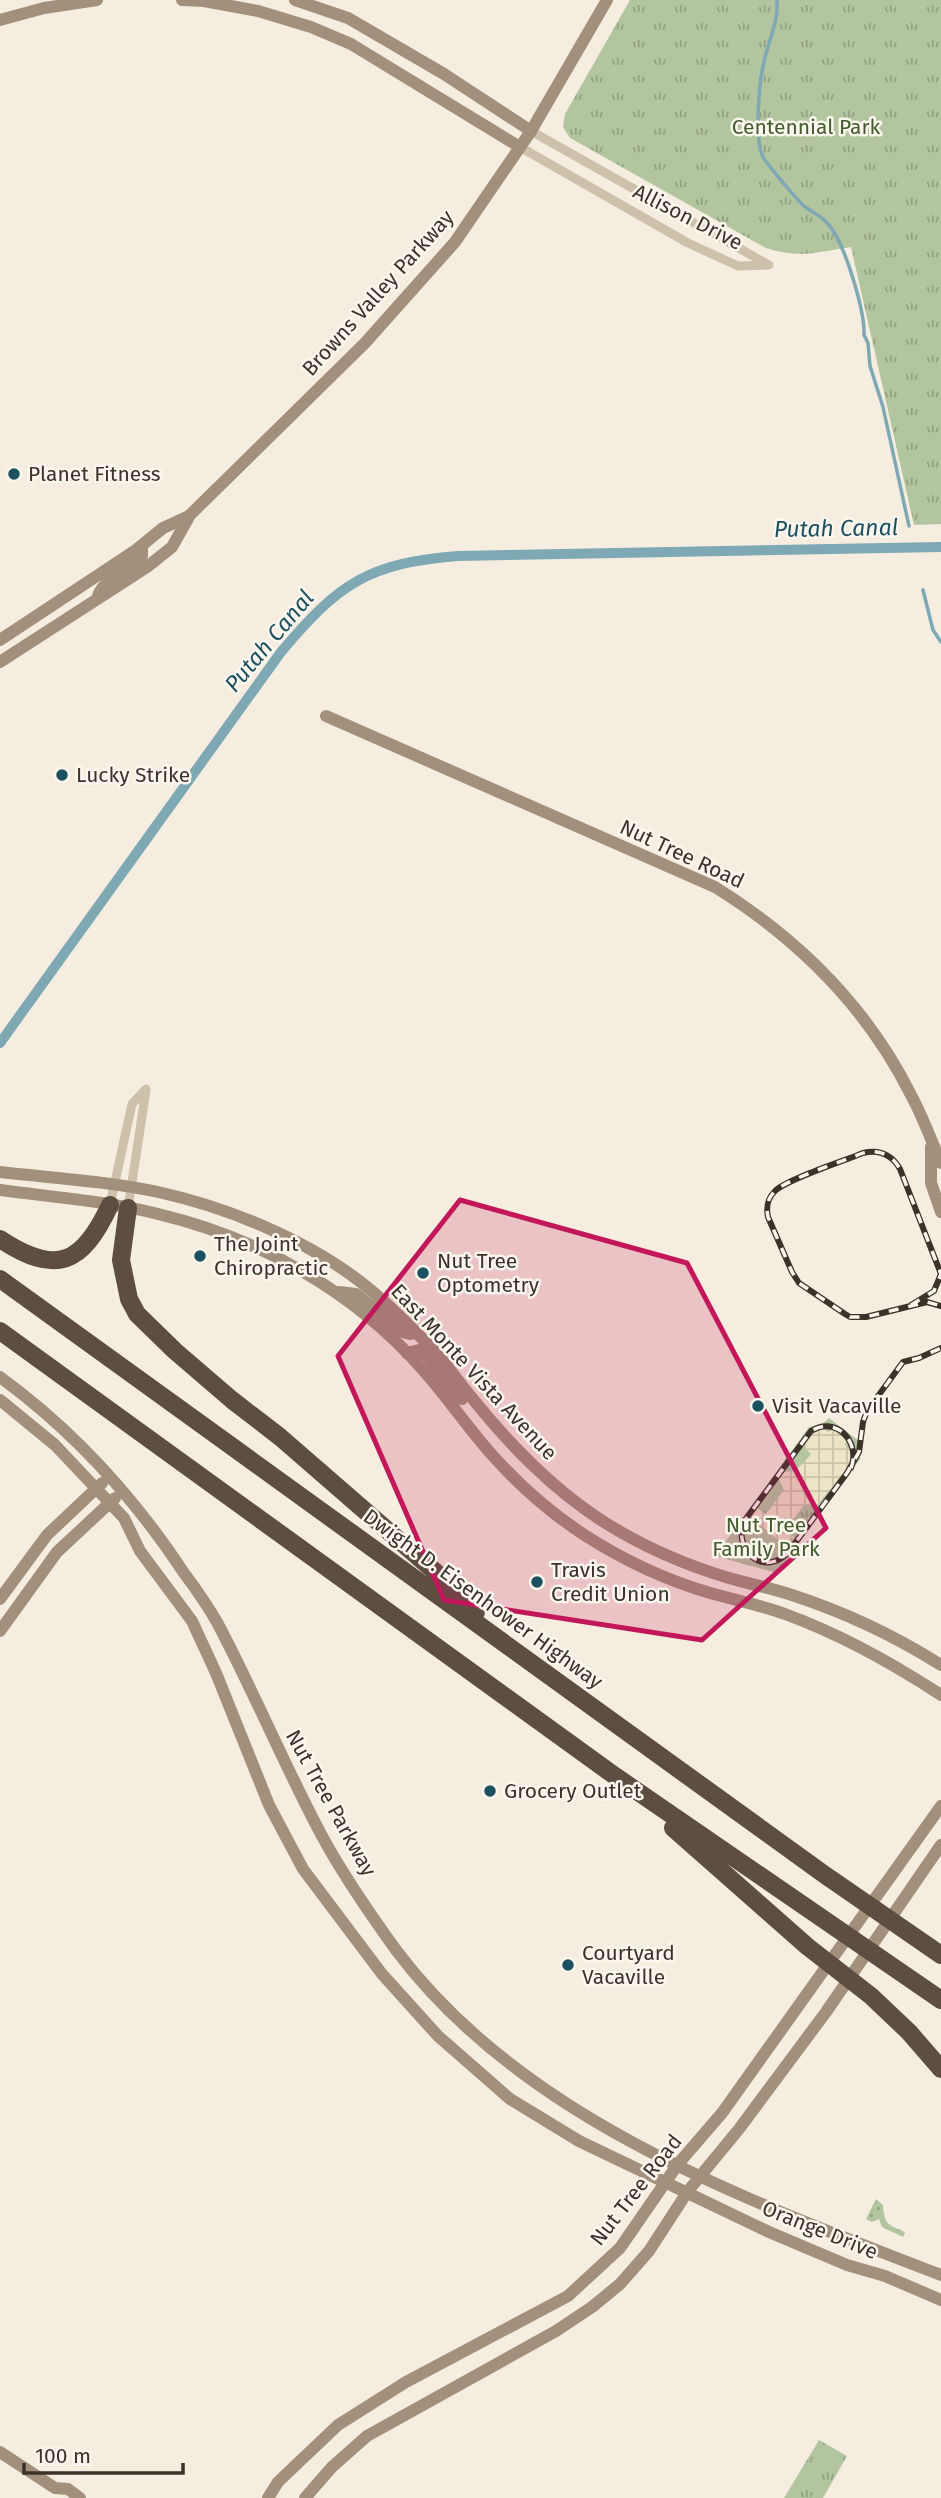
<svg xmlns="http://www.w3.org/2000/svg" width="941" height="2498" font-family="'Fira Sans',sans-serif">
<defs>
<pattern id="grass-dots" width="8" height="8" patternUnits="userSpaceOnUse" patternTransform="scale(1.75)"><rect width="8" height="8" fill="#b2c59f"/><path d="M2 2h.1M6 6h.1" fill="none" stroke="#92a182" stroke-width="1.8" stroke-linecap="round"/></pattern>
<pattern id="park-tufts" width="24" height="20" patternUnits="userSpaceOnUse" patternTransform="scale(1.75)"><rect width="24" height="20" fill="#b2c59f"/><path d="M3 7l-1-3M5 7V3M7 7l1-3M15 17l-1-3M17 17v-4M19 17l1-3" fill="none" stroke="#92a182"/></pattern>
<pattern id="plaza-grid" width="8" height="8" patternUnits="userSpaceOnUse" patternTransform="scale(1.75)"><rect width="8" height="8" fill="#ede3c7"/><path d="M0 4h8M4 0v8" fill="none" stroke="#ccc3ab"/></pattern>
</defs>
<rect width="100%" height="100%" fill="#f5eee0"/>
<!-- grass -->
<path fill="url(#grass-dots)" d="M876,2199L883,2205C884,2225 889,2225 905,2232L903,2237L882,2227L879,2219L872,2222L866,2219Z"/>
<!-- park -->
<g fill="url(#park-tufts)">
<path d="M630,0H941V524L914,525L851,247C817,252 801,259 766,248L570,138L563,127L565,114Z"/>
<path d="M829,1418L859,1441L857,1455L861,1458L777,1573L715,1556L809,1427L821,1425Z"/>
<path d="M819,2440L847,2456L823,2498H784Z"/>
</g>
<!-- plaza -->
<path fill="url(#plaza-grid)" d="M824,1429L829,1432L832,1429L847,1440L845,1444L851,1450V1459L849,1466L820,1502L817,1506L804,1505L785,1530L794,1537L787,1547L750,1517L757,1508L766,1514L784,1490L779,1479L784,1472L795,1471L806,1460L811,1454L802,1446L810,1434Z"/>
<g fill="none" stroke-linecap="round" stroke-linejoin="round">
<!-- stream -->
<g stroke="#7da8b4" stroke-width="3.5">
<path d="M777,0C779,20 768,42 764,62C759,82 754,139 763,157C767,164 797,200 804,206C812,212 823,217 829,225C845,244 865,311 864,335L868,343L870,366L883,407L909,526"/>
<path d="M923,590L933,630L941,642"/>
</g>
<!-- canal -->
<path stroke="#7da8b4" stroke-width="10" d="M0,1043L281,652C338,584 368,563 458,556L941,547"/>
<!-- street -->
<g stroke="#cec1ab" stroke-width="9">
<path d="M531,131L767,264"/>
<path d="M520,147L688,243L738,266L769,265"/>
<path d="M110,1205L132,1104L146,1089"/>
<path d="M128,1208L146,1090"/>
</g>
<!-- secondary -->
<g stroke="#a2907c" stroke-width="12">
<path d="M182,0L204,1L258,11L311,27L351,44L520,147"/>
<path d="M295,0L348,18L444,74L531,131"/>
<path d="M0,20L44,8L97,0"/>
<path d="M98,596C102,581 130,568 142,556V546"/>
<path d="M0,640L136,550L163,528L189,516"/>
<path d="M0,662L147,567L172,547L190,515L365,343L455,242L531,131L607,0"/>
<path d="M326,716L715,887C797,938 867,1007 911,1095C923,1117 931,1140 941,1163"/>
<path d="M931,1147V1183L941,1212"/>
<path d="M0,1172C53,1178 106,1181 158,1192C227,1207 307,1240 362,1283C390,1305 414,1330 438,1355C450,1369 460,1384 472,1398C510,1445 552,1489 604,1522C642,1546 685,1565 729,1578C750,1584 771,1588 792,1595C844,1612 895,1636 941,1665"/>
<path d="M0,1190C52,1197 107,1201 158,1214C260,1238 355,1292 424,1371C449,1399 469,1430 494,1457C521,1487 552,1514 586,1536C625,1561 666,1580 710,1593C735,1600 761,1605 785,1614C840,1634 892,1663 941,1695"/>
<path d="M339,1292L356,1294L403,1332L410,1334L415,1331"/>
<path d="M407,1353L419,1350L426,1355L462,1399"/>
<path d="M0,1377C74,1431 134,1497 184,1573C196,1589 208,1606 218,1624C255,1694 285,1767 322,1836C343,1875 370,1914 396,1950C524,2121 749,2201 941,2275"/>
<path d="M0,1400L55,1445L124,1518L140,1551L192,1621L216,1673L269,1805L303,1869L382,1974L438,2036L510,2099L579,2141L769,2232L847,2265L885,2276L941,2300"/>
<path d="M0,1599L47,1535L102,1483"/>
<path d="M0,1631L57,1552L115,1498"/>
<path d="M0,2452L55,2488L68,2489L80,2498"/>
<path d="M268,2498L278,2482L338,2425L406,2382L568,2296L620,2248L678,2164L722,2113L941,1806"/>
<path d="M305,2498L332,2467L367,2436L556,2331L592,2307L620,2284L649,2251L688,2191L739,2129L826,2012L941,1845"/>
</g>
<!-- highway -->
<g stroke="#5d4e41" stroke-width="18">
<path d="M128,1208L121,1260L129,1299L137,1314L175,1351L232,1400L280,1437L447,1582L476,1612"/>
<path d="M0,1239C56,1276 82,1265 110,1205"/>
<path d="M0,1279L825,1875L941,1955"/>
<path d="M0,1331L615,1776L941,2000"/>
<path d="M673,1828L808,1947L871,1996L909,2032L941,2069"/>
</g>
<!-- rail casing -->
<g stroke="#3b332a" stroke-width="6">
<g id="rail">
<path d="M911,1305L934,1291L941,1274L900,1169C892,1155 880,1149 863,1153C844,1161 787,1179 775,1191C767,1199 766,1207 768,1217L792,1272L799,1283L845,1314L850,1317H866L927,1302L941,1306"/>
<path d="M851,1468C861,1443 837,1415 811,1431L742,1524C737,1554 763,1575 787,1554L847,1473L859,1452L863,1422L867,1411L903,1362L919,1358L941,1348"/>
</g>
</g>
<!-- rail -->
<use href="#rail" stroke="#fbf7ee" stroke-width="3.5" stroke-dasharray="10" stroke-linecap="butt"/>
</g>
<!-- marked area -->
<path fill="#c2185b" fill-opacity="0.2" stroke="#c2185b" stroke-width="5" stroke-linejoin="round" d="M460,1200L687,1263L826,1528L702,1640L444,1600L338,1356Z"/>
<!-- markers -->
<g fill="#1d5060" stroke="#fbf7ee" stroke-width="2.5">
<circle cx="14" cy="474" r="7"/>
<circle cx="62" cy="775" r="7"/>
<circle cx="200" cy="1256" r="7"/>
<circle cx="423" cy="1273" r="7"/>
<circle cx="758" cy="1406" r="7"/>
<circle cx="537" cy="1582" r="7"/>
<circle cx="490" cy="1791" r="7"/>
<circle cx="568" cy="1965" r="7"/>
</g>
<g text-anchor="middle" stroke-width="5" stroke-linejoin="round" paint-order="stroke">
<!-- park labels -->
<g font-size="21" fill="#425b2d" stroke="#fbf7ee">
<text x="806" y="134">Centennial Park</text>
<text x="766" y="1532">Nut Tree<tspan x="766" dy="24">Family Park</tspan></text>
</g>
<!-- street labels -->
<g font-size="21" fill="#3b332a" stroke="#fbf7ee">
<text transform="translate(688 217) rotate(27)" y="7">Allison Drive</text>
<text transform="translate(378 293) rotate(-48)" y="7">Browns Valley Parkway</text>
<text transform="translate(682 854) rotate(25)" y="7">Nut Tree Road</text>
<text transform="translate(474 1372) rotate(47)" y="7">East Monte Vista Avenue</text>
<text transform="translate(483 1599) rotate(36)" y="7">Dwight D. Eisenhower Highway</text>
<text transform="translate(331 1803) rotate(61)" y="7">Nut Tree Parkway</text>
<text transform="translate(636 2190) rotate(-52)" y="7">Nut Tree Road</text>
<text transform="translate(820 2230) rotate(22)" y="7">Orange Drive</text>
</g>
<!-- poi labels -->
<g font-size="21" fill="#3b332a" stroke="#fbf7ee" text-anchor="start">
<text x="28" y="481">Planet Fitness</text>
<text x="76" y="782">Lucky Strike</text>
<text x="214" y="1251">The Joint<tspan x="214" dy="24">Chiropractic</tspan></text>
<text x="437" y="1268">Nut Tree<tspan x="437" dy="24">Optometry</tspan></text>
<text x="772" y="1413">Visit Vacaville</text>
<text x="551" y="1577">Travis<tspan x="551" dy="24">Credit Union</tspan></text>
<text x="504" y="1798">Grocery Outlet</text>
<text x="582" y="1960">Courtyard<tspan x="582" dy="24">Vacaville</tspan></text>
</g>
<!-- water labels -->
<g font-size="23" font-style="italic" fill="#1d5060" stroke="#fbf7ee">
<text transform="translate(836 528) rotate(-1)" y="8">Putah Canal</text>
<text transform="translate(269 641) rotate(-50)" y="8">Putah Canal</text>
</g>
</g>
<!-- scale -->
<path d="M24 2463v10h159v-10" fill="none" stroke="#3b332a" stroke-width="3.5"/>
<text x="35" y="2463" font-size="21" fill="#3b332a" stroke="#fbf7ee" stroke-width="5" paint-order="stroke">100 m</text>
</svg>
